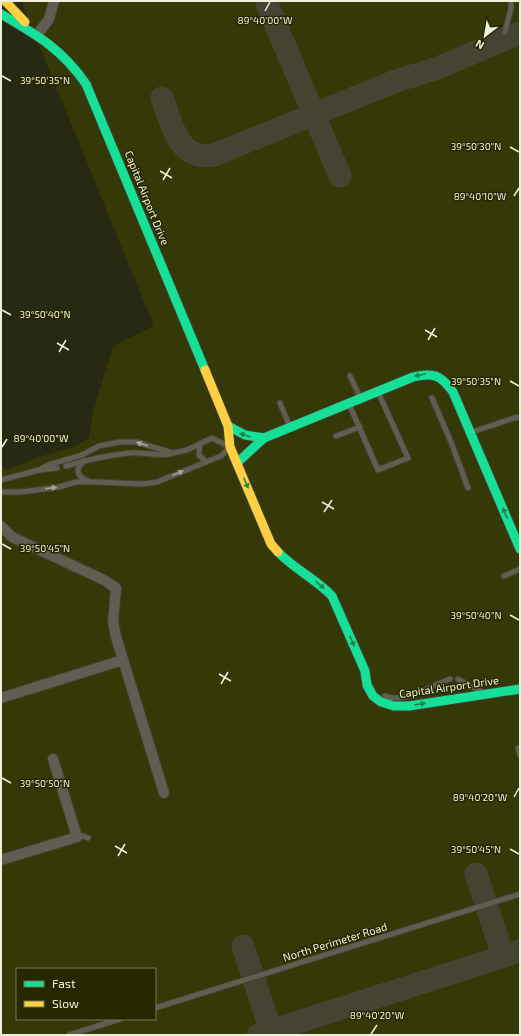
<svg xmlns="http://www.w3.org/2000/svg" width="521" height="1036" font-family="'Exo 2',sans-serif">
<rect width="100%" height="100%" fill="#282912"/>
<!-- built -->
<path fill="#353907" fill-rule="evenodd" d="M21,1H520V1035H1V466L6,470L42,456L71,448L89,438L93,412L113,346L154,326ZM17,969H155V1019H17Z"/>
<g fill="none" stroke-linecap="round" stroke-linejoin="round">
<!-- taxiway -->
<g stroke="#454432" stroke-width="23">
<path d="M267,4L340,176"/>
<path d="M162,98C172,124 178,162 214,155L396,81L435,69L520,33"/>
<path d="M476,874L503,956"/>
<path d="M243,946L271,1031L264,1035"/>
<path d="M258,1035L520,951"/>
</g>
<!-- lane casing -->
<g stroke="#424330" stroke-width="7">
<g id="lane">
<path d="M505,32L511,8V1"/>
<path d="M350,376L360,397"/>
<path d="M432,398L451,442L468,488"/>
<path d="M280,403L290,427"/>
<path d="M349,404L378,470L408,458L378,392"/>
<path d="M472,432L514,418L520,417"/>
<path d="M336,436L360,427"/>
<path d="M200,444L199,455L206,462"/>
<path d="M84,461C74,470 77,476 88,481"/>
<path d="M66,466C87,460 108,455 130,453C143,452 156,456 170,454"/>
<path d="M40,470L57,468"/>
<path d="M1,480L39,470L48,465L82,455L99,446L120,442H136L173,453L187,450L212,438L230,447L221,456L157,482L142,484L97,482H76L59,487L21,492H1"/>
<path d="M504,576L520,569"/>
<path d="M458,679L482,692"/>
<path d="M385,696C402,704 434,685 450,679"/>
<path d="M518,748L520,755"/>
<path d="M77,837L83,836L88,838"/>
<path d="M155,1008L520,894"/>
<path d="M69,1035L120,1019"/>
</g>
</g>
<!-- street casing -->
<g stroke="#424330" stroke-width="12">
<g id="street">
<path d="M37,35L49,19L54,1"/>
<path d="M1,526L12,537L104,580L116,588L113,622L116,637L164,793"/>
<path d="M1,698L123,660"/>
<path d="M1,860L77,837L53,759"/>
</g>
</g>
<!-- fast casing -->
<g stroke="#424330" stroke-width="11">
<g id="fast">
<path d="M1,14C37,35 62,49 86,84L205,370"/>
<path d="M228,426L245,435L264,438"/>
<path d="M238,462L264,438L413,377C433,372 441,375 453,392L520,549"/>
<path d="M278,552C294,569 316,579 332,596L365,671L367,685L373,696L381,702L394,706H409L520,689"/>
</g>
</g>
<!-- slow casing -->
<g stroke="#424330" stroke-width="11">
<g id="slow">
<path d="M5,1L25,22"/>
<path d="M205,370L228,426L230,447L271,544L278,552"/>
</g>
</g>
<!-- lane -->
<use href="#lane" stroke="#615d52" stroke-width="5"/>
<!-- street -->
<use href="#street" stroke="#615d52" stroke-width="10"/>
<!-- fast -->
<use href="#fast" stroke="#16e098" stroke-width="9"/>
<!-- slow -->
<use href="#slow" stroke="#ffcf43" stroke-width="9"/>
</g>
<!-- one-way arrows -->
<defs><path id="oneway-solid" d="M-6-.8H1V-3.2L6.5 0L1 3.2V.8H-6Z"/></defs>
<g fill="#1e844c">
<use href="#oneway-solid" transform="translate(420 375) rotate(168)"/>
<use href="#oneway-solid" transform="translate(245 435) rotate(-161)"/>
<use href="#oneway-solid" transform="translate(246 483) rotate(67)"/>
<use href="#oneway-solid" transform="translate(505 513) rotate(-113)"/>
<use href="#oneway-solid" transform="translate(320 585) rotate(39)"/>
<use href="#oneway-solid" transform="translate(352 641) rotate(67)"/>
<use href="#oneway-solid" transform="translate(420 704) rotate(-9)"/>
</g>
<g fill="#a8a796">
<use href="#oneway-solid" transform="translate(142 444) rotate(-162)"/>
<use href="#oneway-solid" transform="translate(178 473) rotate(-22)"/>
<use href="#oneway-solid" transform="translate(51 488) rotate(-7)"/>
</g>
<!-- ticks -->
<path fill="none" stroke="#eef1da" stroke-width="1.5" d="M265,11L270,2M2,76L11,81M510,147L519,152M160,171L172,178M163,180L170,168M514,196L519,188M2,310L11,315M425,330L437,337M428,340L435,328M57,343L69,350M59,352L66,340M510,381L519,386M2,447L7,439M322,502L334,509M324,512L332,500M2,544L11,549M510,615L519,620M219,674L231,681M221,684L228,672M2,778L11,783M514,797L519,788M115,846L127,853M510,849L519,854M118,856L125,844M371,1034L377,1025"/>
<g text-anchor="middle" stroke-width="3" stroke-linejoin="round" paint-order="stroke">
<!-- street labels -->
<g font-size="11" fill="#eef1da" stroke="#262900">
<text transform="translate(147 198) rotate(68)" y="4">Capital Airport Drive</text>
<text transform="translate(449 687) rotate(-8)" y="4">Capital Airport Drive</text>
<text transform="translate(335 942) rotate(-17)" y="4">North Perimeter Road</text>
</g>
</g>
<g font-size="10" text-anchor="middle" fill="#eef1da" stroke="#262900" stroke-width="3" stroke-linejoin="round" paint-order="stroke">
<text x="265" y="24">89°40'00"W</text>
<text x="45" y="84">39°50'35"N</text>
<text x="476" y="150">39°50'30"N</text>
<text x="480" y="200">89°40'10"W</text>
<text x="45" y="318">39°50'40"N</text>
<text x="476" y="385">39°50'35"N</text>
<text x="41" y="442">89°40'00"W</text>
<text x="45" y="552">39°50'45"N</text>
<text x="476" y="619">39°50'40"N</text>
<text x="45" y="787">39°50'50"N</text>
<text x="480" y="801">89°40'20"W</text>
<text x="476" y="853">39°50'45"N</text>
<text x="377" y="1019">89°40'20"W</text>
</g>
<!-- border -->
<rect width="521" height="1036" fill="none" stroke="#eef1da" stroke-width="4"/>
<!-- legend -->
<rect x="16" y="968" width="140" height="52" fill="#262900" stroke="#767957"/>
<rect x="24" y="981" width="20" height="6" fill="#16e098" stroke="#767957"/>
<text x="52" y="988" font-size="12" fill="#eef1da">Fast</text>
<rect x="24" y="1001" width="20" height="6" fill="#ffcf43" stroke="#767957"/>
<text x="52" y="1008" font-size="12" fill="#eef1da">Slow</text>
<!-- north arrow -->
<g transform="translate(485 36) rotate(211)" stroke="#262900" stroke-width="3" paint-order="stroke">
<path d="M0-3L7 15L0 10L-7 15Z" fill="#eef1da"/>
<text y="-6" font-size="11" font-weight="bold" text-anchor="middle" fill="#eef1da">N</text>
</g>
</svg>
